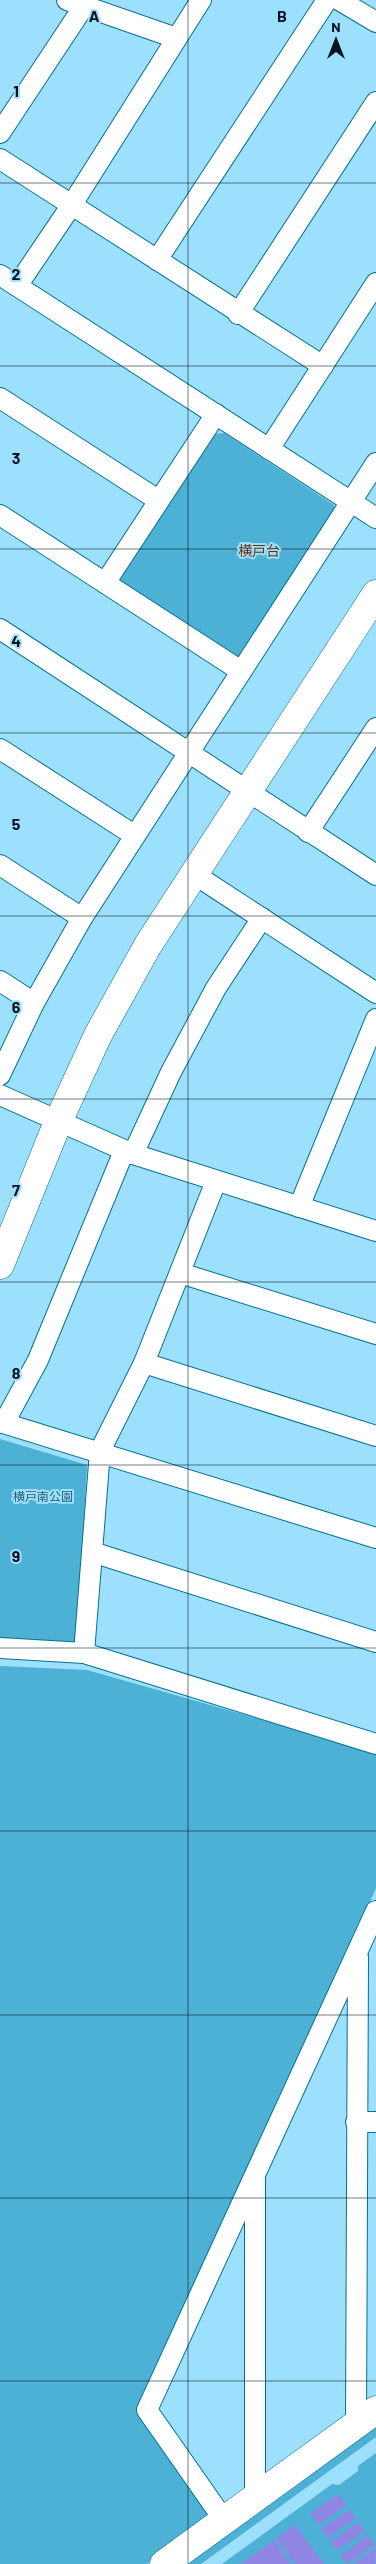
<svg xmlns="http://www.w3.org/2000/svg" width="376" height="2564" font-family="Barlow,'Noto Sans JP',sans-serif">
<rect width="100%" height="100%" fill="#9de0fd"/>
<!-- green -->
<g fill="#4db0d5">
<path d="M224,433L334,505L335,515L244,657L231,659L125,589L120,578L214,434Z"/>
<path d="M0,1439L87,1465L77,1647L0,1641Z"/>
<path d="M0,1666L87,1670L376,1752V1888L328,1999L137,2412L209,2516L147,2564H0Z"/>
<path d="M376,2425V2437L201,2564H185Z"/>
<path d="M376,2453V2564H222L332,2484L339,2485L358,2471V2466Z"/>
</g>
<!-- water -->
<g fill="#9087e5">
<path d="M338,2494L346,2505L319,2525L310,2514Z"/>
<path d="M349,2509L356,2518L328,2538L321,2529Z"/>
<path d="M358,2522L365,2531L337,2551L330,2542Z"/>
<path d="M295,2525L324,2564H295L276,2538Z"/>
<path d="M368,2535L375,2545L347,2564L340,2556Z"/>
<path d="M274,2540L291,2564H241Z"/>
<path d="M376,2548L375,2564H353Z"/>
</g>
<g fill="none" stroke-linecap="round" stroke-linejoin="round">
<!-- street casing -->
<g stroke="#037191" stroke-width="22">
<g id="street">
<path d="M67,0L176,38"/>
<path d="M339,0L376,22"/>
<path d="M0,133L84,6"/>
<path d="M0,159L323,366"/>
<path d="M157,260L327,0"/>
<path d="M0,275L376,518"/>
<path d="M17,286L71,206L201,0"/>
<path d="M238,314L376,102"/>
<path d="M0,398L158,500"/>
<path d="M269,449L376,283"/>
<path d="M0,515L241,671"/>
<path d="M105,583L216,414"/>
<path d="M0,629L376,875"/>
<path d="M0,749L134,835"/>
<path d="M308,832L376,728"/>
<path d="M0,865L82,918"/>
<path d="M194,874L376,993"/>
<path d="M0,981L34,1003"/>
<path d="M0,1075L34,1003L82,918L376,463"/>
<path d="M0,1095L133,1154L376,1231"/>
<path d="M133,1154L171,1072L216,988L262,918"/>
<path d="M216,1181L144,1363L100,1451L84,1653L376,1744"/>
<path d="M299,1207L376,1019"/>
<path d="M180,1273L376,1334"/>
<path d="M144,1363L376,1436"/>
<path d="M0,1422L376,1538"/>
<path d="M4,1423L38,1360L124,1151"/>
<path d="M92,1552L376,1642"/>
<path d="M0,1648L84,1653"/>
<path d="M356,2122H376"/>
<path d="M356,2425L358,1957"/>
<path d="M255,2499V2179"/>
<path d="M224,2520L147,2410L376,1911"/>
</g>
</g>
<!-- secondary casing -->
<g stroke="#037191" stroke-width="29">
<g id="secondary">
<path d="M0,1265L58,1122L98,1035L148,945L376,594"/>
<path d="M164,2564L376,2410"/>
</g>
</g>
<!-- street -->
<use href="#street" stroke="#fff" stroke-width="20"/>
<!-- secondary -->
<use href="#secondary" stroke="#fff" stroke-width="28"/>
</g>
<!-- grid -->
<path fill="none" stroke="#00141e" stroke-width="1" stroke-opacity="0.55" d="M188,0V2564M0,183H376M0,366H376M0,549H376M0,733H376M0,916H376M0,1099H376M0,1282H376M0,1465H376M0,1648H376M0,1831H376M0,2015H376M0,2198H376M0,2381H376"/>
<g text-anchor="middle" stroke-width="4" stroke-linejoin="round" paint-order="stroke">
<!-- park labels -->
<g font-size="12" fill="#275e73" stroke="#9de0fd">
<text x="43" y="1501">横戸南公園</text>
</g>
<!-- neighbourhood labels -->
<g font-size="14" fill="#6d2f09" stroke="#9de0fd">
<text x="259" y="556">横戸台</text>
</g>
</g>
<g font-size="16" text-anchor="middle" font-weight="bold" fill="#00141e" stroke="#9de0fd" stroke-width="4" stroke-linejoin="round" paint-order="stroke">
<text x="94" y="22">A</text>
<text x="282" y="22">B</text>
<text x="16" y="97">1</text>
<text x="16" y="280">2</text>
<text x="16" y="464">3</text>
<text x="16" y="647">4</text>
<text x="16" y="830">5</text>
<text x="16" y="1013">6</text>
<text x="16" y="1196">7</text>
<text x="16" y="1379">8</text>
<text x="16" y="1562">9</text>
</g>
<!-- north arrow -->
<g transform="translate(336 40)" stroke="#9de0fd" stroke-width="4" paint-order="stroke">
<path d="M0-4L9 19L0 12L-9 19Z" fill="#00141e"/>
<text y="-8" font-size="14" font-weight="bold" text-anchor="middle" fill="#00141e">N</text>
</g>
</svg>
